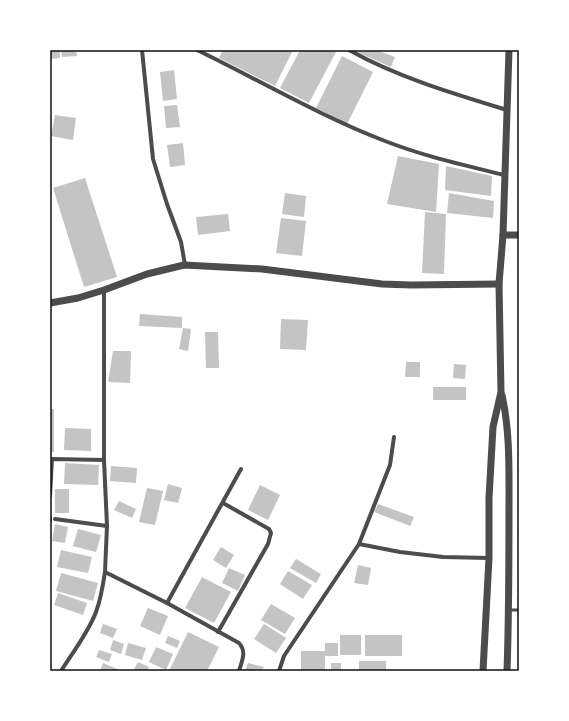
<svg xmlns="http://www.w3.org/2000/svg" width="569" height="721" font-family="'Titillium Web',sans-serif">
<rect width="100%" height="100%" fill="#fff"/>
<!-- building -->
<g fill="#c4c4c4">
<path d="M50,50H60V58L50,59Z"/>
<path d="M61,50H76L77,56L62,57Z"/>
<path d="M223,50H293L275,86L219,58Z"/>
<path d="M300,50H337L309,103L280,88Z"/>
<path d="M360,50H376L395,57L391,67L359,53Z"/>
<path d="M342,56L373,72L347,124L316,108Z"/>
<path d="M174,70L177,99L163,101L160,72Z"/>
<path d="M177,105L180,127L166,128L164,106Z"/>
<path d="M55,115L76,118L73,140L51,136Z"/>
<path d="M183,143L185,165L170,167L167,145Z"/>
<path d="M398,156L439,164L436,212L387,204Z"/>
<path d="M446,166L492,176L491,196L445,190Z"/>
<path d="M85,178L117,277L84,287L53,188Z"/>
<path d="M285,193L306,196L304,217L282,214Z"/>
<path d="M449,193L494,201L493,218L447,213Z"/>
<path d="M425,212L446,214L444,274L422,273Z"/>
<path d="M228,214L230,231L198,235L196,217Z"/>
<path d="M281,218L306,221L302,256L276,253Z"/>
<path d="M140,314L182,317V328L139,326Z"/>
<path d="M281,319L308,320L306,350L280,349Z"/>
<path d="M183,328L191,329L188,351L179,349Z"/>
<path d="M205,332H218L219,368H206Z"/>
<path d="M113,351H131L130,383L108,382Z"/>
<path d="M406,362H420V377H405Z"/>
<path d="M454,364L466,365L465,379L453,378Z"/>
<rect x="433" y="387" width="33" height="13"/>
<rect x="50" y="409" width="4" height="43"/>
<path d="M65,428L91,429V451L64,450Z"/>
<path d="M65,463L99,465L98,485L64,484Z"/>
<path d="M111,466L137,468L136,483L110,481Z"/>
<path d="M168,484L182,488L178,503L164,500Z"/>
<path d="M260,485L280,495L268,520L248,510Z"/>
<path d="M147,488L163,491L155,525L139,522Z"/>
<rect x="55" y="489" width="14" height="24"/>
<path d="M119,501L136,509L132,518L114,510Z"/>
<path d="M378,504L414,517L410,526L374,512Z"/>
<path d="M55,524L68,527L65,543L52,541Z"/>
<path d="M78,529L101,535L96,552L73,546Z"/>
<path d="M221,547L234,555L226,568L213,560Z"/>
<path d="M61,550L92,557L88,573L57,567Z"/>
<path d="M296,559L321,574L316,583L290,568Z"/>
<path d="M358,565L371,568L368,585L354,583Z"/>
<path d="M229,568L245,575L238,591L222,583Z"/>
<path d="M288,571L312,585L303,599L280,584Z"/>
<path d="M61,573L98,583L93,601L56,591Z"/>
<path d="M202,577L231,592L214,623L185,608Z"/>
<path d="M58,593L87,603L83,615L54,605Z"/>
<path d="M271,604L295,618L285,634L261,620Z"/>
<path d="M148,608L168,616L160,635L140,626Z"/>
<path d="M103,624L117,629L113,638L100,633Z"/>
<path d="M264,624L286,638L276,653L254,639Z"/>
<path d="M188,632L219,647L207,671H169Z"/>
<rect x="340" y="635" width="21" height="20"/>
<rect x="365" y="635" width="37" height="21"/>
<path d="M168,636L180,641L177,648L165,643Z"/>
<path d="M113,640L124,644L121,654L110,650Z"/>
<path d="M128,643L146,648L142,660L125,655Z"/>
<path d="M325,643H338V656H325V671H301V651H325Z"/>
<path d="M156,647L173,654L166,670L149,662Z"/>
<path d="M99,650L112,654L109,662L96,657Z"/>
<rect x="359" y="661" width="27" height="10"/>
<path d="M138,662L149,667L147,671H133Z"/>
<path d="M103,663L122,671H100Z"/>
<path d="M248,663L264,667L262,671H245Z"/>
<rect x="331" y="663" width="10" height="8"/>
</g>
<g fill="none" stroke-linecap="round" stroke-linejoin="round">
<!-- service -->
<path stroke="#4c4c4c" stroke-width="3" d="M509,610H519"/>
<!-- minor -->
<g stroke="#4c4c4c" stroke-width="4">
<path d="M142,50L153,159L167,204L181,242L185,265"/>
<path d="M197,50C259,80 320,116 385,141C423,156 464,165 504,175"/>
<path d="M349,50C397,77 454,94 507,110"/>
<path d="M104,290V460L107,526L105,572L167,603L239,643C247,652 242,660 239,671"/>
<path d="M50,496L52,459L104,460"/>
<path d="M50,518V520"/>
<path d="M55,519L107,526"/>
<path d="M359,544L400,552L443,557L489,558"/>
<path d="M167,603L241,469"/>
<path d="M218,632L268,544L271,533L269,529L223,503"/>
<path d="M61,671C73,652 88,633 96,612C101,599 103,585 105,572"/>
<path d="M279,671L284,656L290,647L359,544L390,465L394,437"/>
</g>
<!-- tertiary -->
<g stroke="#4c4c4c" stroke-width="7">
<path d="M503,235H519"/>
<path d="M50,303L78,298L104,290L147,274L184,265L262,269L382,284L411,285L499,284"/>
<path d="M502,395C510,431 509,469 509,507C509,561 509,616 507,671"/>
<path d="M483,671L489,558V498L493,427L501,392L499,284L503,235L509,50"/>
</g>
</g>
<!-- border -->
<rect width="569" height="721" fill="none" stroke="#ffffff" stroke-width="102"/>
<rect x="51" y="51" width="467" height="619" fill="none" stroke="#111" stroke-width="1.5"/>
</svg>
